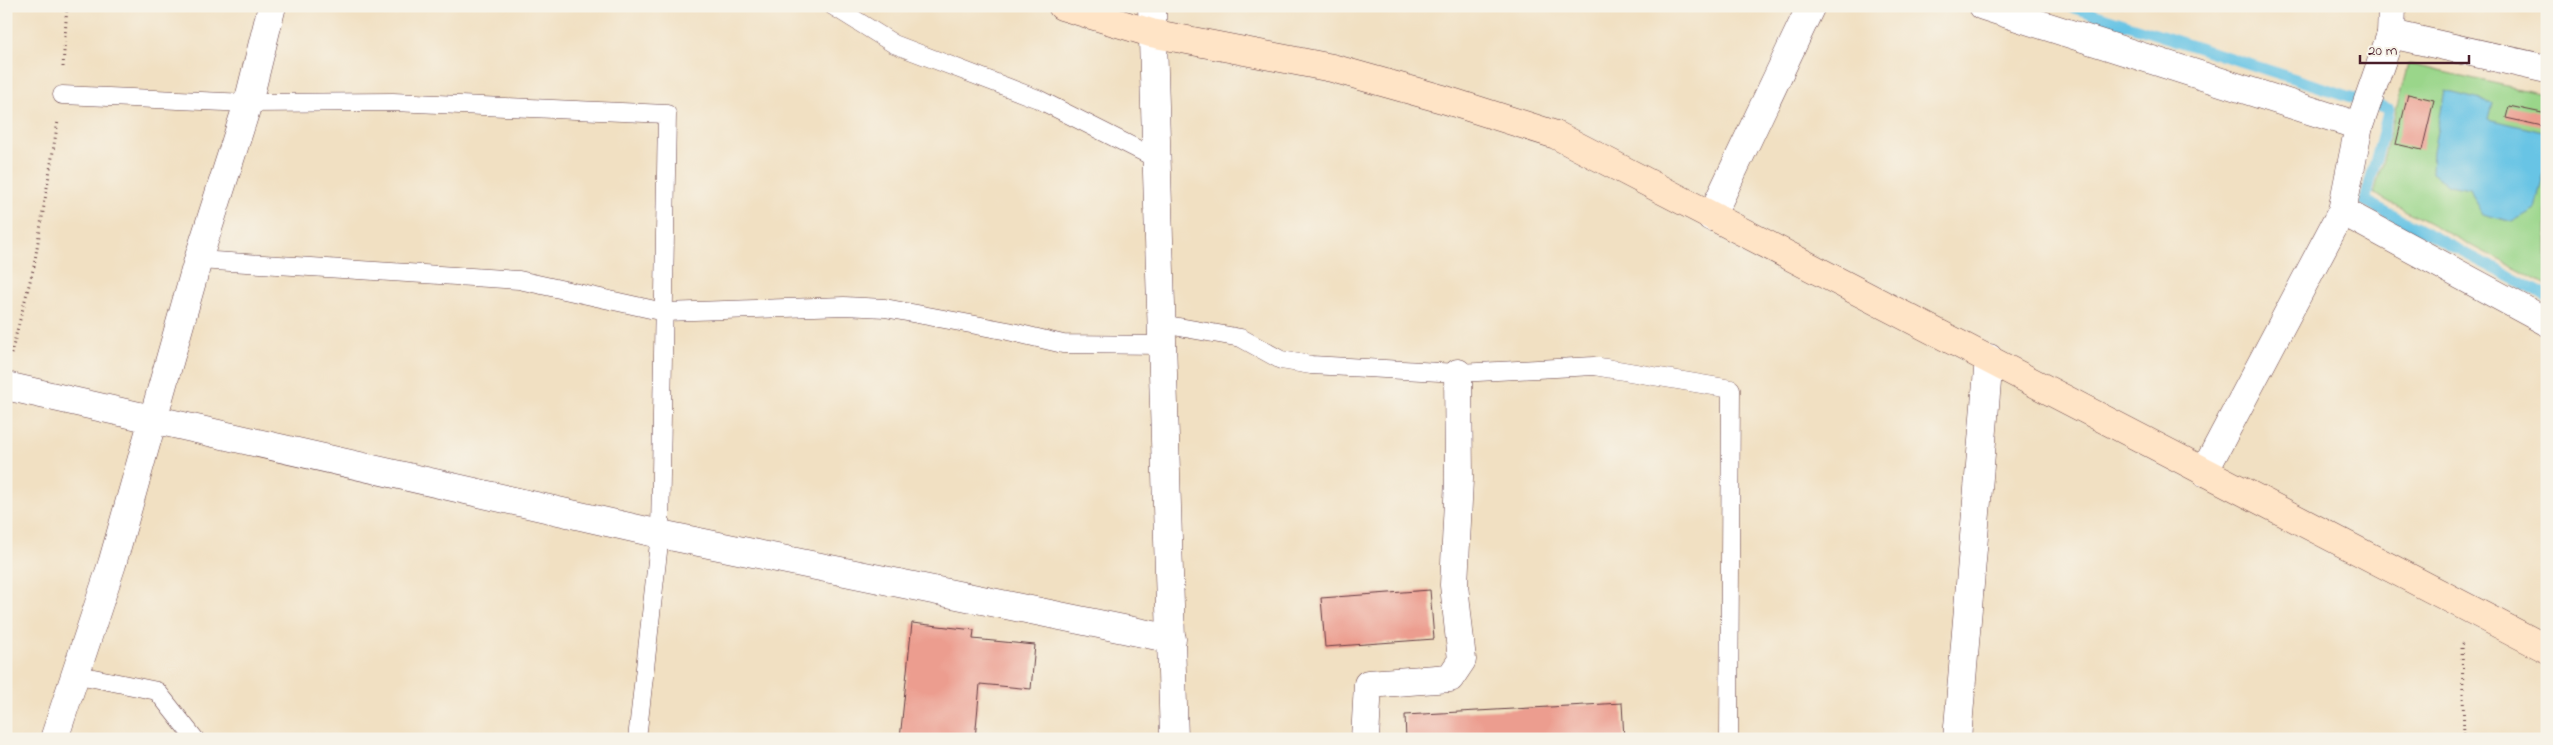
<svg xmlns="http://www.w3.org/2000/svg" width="2553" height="745" font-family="'Indie Flower',sans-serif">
<rect width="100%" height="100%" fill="#f7f3e8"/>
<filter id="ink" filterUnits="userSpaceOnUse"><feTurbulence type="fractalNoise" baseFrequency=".02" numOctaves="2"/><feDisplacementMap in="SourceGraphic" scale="10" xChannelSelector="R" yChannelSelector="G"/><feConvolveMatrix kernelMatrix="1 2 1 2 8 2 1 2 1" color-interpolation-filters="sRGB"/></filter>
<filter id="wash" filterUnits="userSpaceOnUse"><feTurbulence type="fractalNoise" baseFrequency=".0096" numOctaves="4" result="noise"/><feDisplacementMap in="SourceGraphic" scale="20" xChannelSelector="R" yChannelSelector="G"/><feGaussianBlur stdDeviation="1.12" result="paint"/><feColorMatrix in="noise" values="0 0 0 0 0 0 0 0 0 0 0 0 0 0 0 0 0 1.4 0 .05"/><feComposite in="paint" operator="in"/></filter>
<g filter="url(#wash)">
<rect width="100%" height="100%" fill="#f1e0c2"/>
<!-- green -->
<path fill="#9ad68a" stroke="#727a5a" d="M2408,64L2547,95V285L2374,194Z"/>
<!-- water -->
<path fill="#67c4e5" stroke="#587288" d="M2445,91L2493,103L2489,119L2547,133V161L2535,209L2512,222L2483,214L2469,189L2449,185L2432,173L2433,151Z"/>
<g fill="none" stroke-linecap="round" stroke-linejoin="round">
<!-- stream -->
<path stroke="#67c4e5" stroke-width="11" d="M2068,6L2389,109L2365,201L2547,296"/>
</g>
<g id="blocks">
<!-- building -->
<g fill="#ec9d8f">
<path d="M2408,94L2434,100L2422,150L2396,144Z"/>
<path d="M2509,106L2547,114V127L2506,118Z"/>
<path d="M1430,590L1434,639L1325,647L1321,598Z"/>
<path d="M912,623L974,630L973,639L1035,645L1031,689L980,684L975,739H900Z"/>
<path d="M1622,703L1624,739H1406L1405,715Z"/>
</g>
</g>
</g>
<g filter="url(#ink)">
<use href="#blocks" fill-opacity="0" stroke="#633c42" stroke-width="1"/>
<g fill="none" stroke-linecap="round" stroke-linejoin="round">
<!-- lane casing -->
<g stroke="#633c42" stroke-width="19">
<g id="lane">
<path d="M833,6L894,44L1038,99L1157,159"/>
<path d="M62,95L248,103L393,102L667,114L660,534L637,739"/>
<path d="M198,260L519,280L664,312L844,306L885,308L1008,331L1063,344L1163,345"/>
<path d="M1162,324L1241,338L1281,360L1311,365L1458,373L1594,366L1731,389L1729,739"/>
<path d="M74,674L157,691L195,739"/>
</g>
</g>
<!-- street casing -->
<g stroke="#633c42" stroke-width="29">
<g id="street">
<path d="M1152,6L1174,739"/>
<path d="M1983,6L2359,126"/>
<path d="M2391,34L2547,69"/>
<path d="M2342,211L2547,322"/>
<path d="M1711,217L1811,6"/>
<path d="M6,386L660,534L1172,639"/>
<path d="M2204,472L2342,211L2359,126L2391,34L2392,6"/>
<path d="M54,739L112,564L198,260L248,103L272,6"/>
<path d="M1365,739L1368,684L1450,678L1462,660L1454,585L1459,479L1458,373"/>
<path d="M1957,739L1989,358"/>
</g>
</g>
<!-- secondary casing -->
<g stroke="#633c42" stroke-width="29">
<path id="secondary" d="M1062,6L1151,33L1332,68L1446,100L1556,135L2547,649"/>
</g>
<!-- path -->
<g stroke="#633c42" stroke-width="3" stroke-dasharray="1 4" stroke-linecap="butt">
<path d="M63,67L67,6"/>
<path d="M11,354L34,266L58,121"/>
<path d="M2464,739L2462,645L2465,641"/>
</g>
<!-- lane -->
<use href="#lane" stroke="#fff" stroke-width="18"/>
<!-- street -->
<use href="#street" stroke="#fff" stroke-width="28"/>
<!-- secondary -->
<use href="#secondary" stroke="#ffe4c6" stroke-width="28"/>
</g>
</g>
<!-- margin -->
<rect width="2553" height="745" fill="none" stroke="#f7f3e8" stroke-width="25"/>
<!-- scale -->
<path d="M2360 55v8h109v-8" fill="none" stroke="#4a1f2b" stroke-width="2.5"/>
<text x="2368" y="55" font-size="15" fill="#4a1f2b" stroke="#f7f3e8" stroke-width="4" paint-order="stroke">20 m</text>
</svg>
